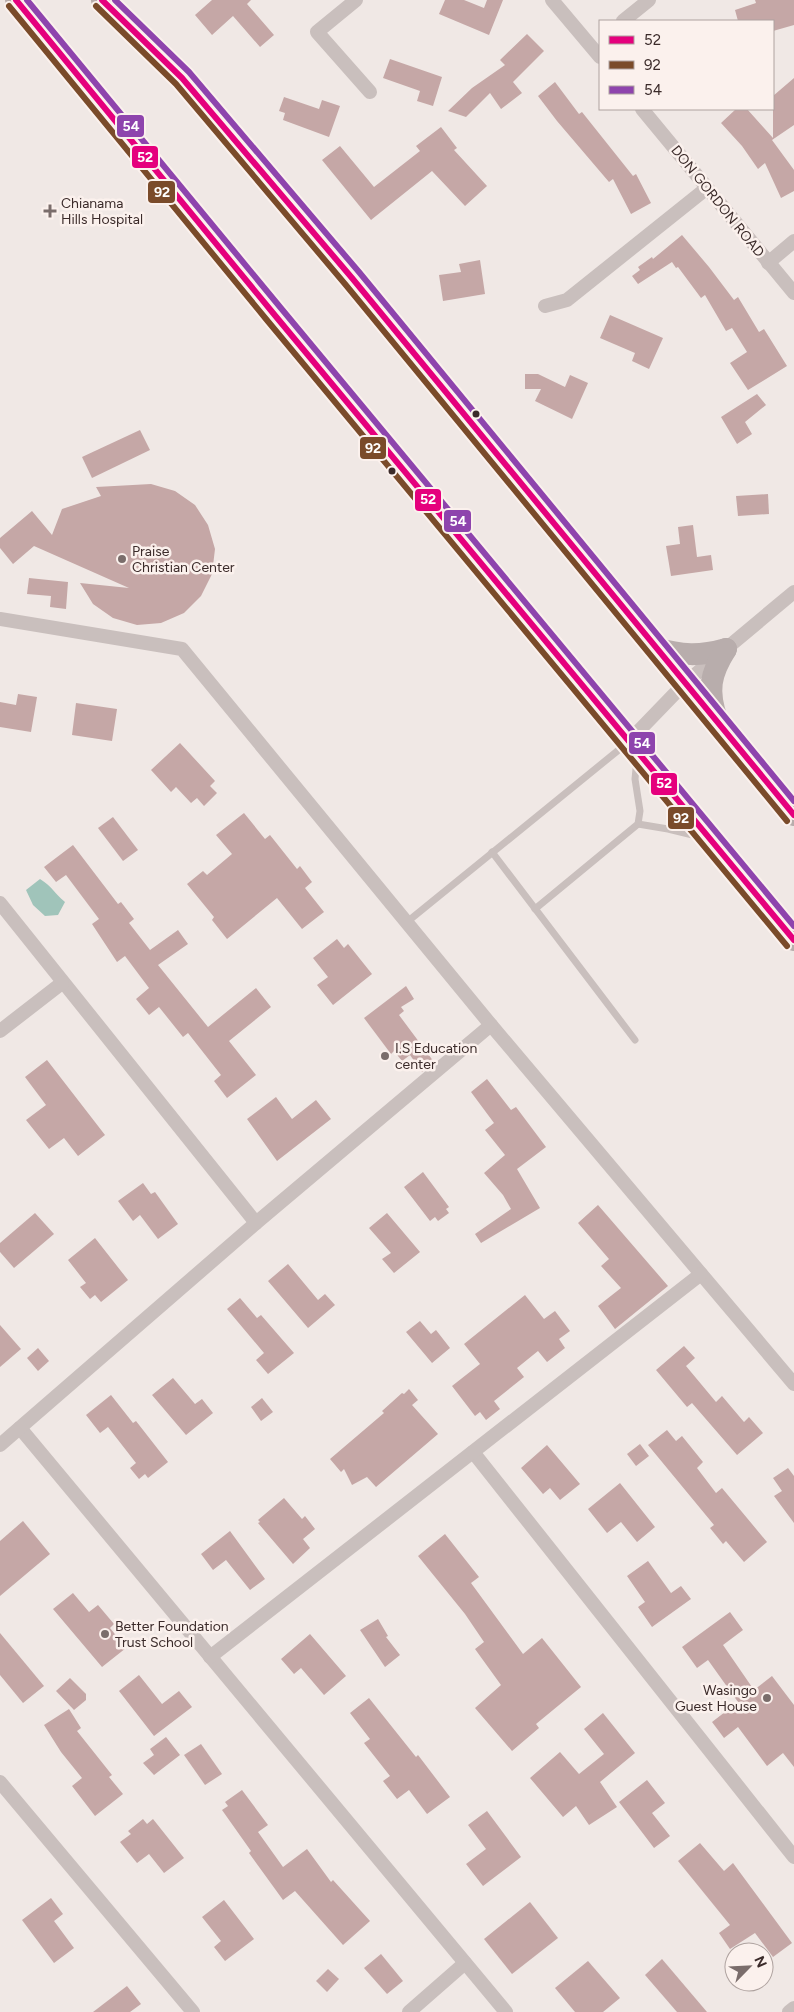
<svg xmlns="http://www.w3.org/2000/svg" width="794" height="2012" font-family="Figtree,sans-serif">
<rect width="100%" height="100%" fill="#f0e8e5"/>
<!-- water -->
<path fill="#a0c4ba" d="M40,879C53,887 54,893 65,902L58,915L45,916L33,905L26,890Z"/>
<!-- building -->
<g fill="#c5a7a6">
<path d="M212,0H251L247,4L274,35L260,47L233,16L212,35L195,15Z"/>
<path d="M445,0H464L484,8L487,0H503L489,35L439,14Z"/>
<path d="M755,0H794V25L773,31V21H738L735,10L756,3Z"/>
<path d="M527,34L544,51L513,82L522,93L501,109L490,93L466,117L448,111L472,88L505,65L500,60Z"/>
<path d="M390,59L442,77L433,106L417,101L420,91L383,78Z"/>
<path d="M794,78V125L772,140L794,170V191L781,198L765,163L758,169L742,146L721,123L736,109H747L773,138V96Z"/>
<path d="M555,82L579,114L582,112L633,176L636,174L651,203L631,214L613,179L609,182L557,121L538,96Z"/>
<path d="M284,97L319,109L322,100L340,106L329,137L283,120L285,113L279,111Z"/>
<path d="M441,127L457,148L454,150L487,186L465,206L432,171L371,220L322,160L340,146L374,187L420,151L416,146Z"/>
<path d="M682,235L709,267L734,300L738,297L759,332L764,329L787,366L748,390L730,363L747,352L732,328L726,331L705,295L701,298L678,267L676,268L672,262L638,284L632,276L640,270L638,267L652,257L653,259Z"/>
<path d="M480,260L485,294L443,301L439,275L461,272L459,264Z"/>
<path d="M610,315L663,338L649,369L632,361L635,353L600,338Z"/>
<path d="M525,374H538L565,387L570,375L588,383L572,419L535,401L541,389H525Z"/>
<path d="M757,394L766,405L745,422L752,434L737,444L721,417Z"/>
<path d="M140,430L150,450L92,478L82,457Z"/>
<path d="M151,484L175,491L195,505L208,525L215,549L212,574L201,596L184,613L161,623L137,625L113,618L93,604L80,583L129,588L34,546L13,564L0,548V538L32,511L52,535L62,509L101,496L96,487Z"/>
<path d="M768,494L769,514L738,516L736,496Z"/>
<path d="M693,525L697,557L711,555L713,570L671,576L666,546L680,544L678,527Z"/>
<path d="M29,578L68,582L66,609L50,607L51,596L27,594Z"/>
<path d="M18,694L37,697L31,732L0,727V702L16,705Z"/>
<path d="M76,703L117,709L112,741L72,735Z"/>
<path d="M180,743L215,781L210,786L217,793L204,806L197,798L191,803L176,787L171,792L151,770Z"/>
<path d="M244,813L265,839L270,835L297,869L300,866L312,882L305,888L324,912L302,929L277,898L227,939L212,920L214,917L187,884L203,871L207,875L232,854L216,835Z"/>
<path d="M113,817L138,850L123,861L98,828Z"/>
<path d="M73,845L118,904L121,902L134,919L129,923L150,950L178,930L188,944L158,965L208,1027L256,988L271,1007L229,1041L256,1075L227,1098L214,1081L221,1075L188,1033L183,1037L159,1007L149,1015L136,999L149,988L125,956L117,962L92,924L99,919L66,875L56,882L44,867Z"/>
<path d="M337,939L344,948L348,944L372,974L333,1005L317,985L328,977L313,958Z"/>
<path d="M406,986L414,999L401,1007L404,1011L399,1015L434,1062L422,1072L410,1055L402,1061L394,1051L391,1054L364,1018Z"/>
<path d="M47,1060L105,1135L78,1156L64,1138L49,1149L26,1120L46,1105L25,1077Z"/>
<path d="M487,1079L511,1110L516,1107L546,1147L517,1169L540,1208L481,1243L475,1234L511,1209L503,1195L484,1173L505,1155L485,1130L494,1123L471,1092Z"/>
<path d="M276,1097L292,1119L316,1100L331,1119L277,1161L247,1119Z"/>
<path d="M423,1172L449,1207L446,1209L449,1213L438,1221L435,1217L430,1221L404,1187Z"/>
<path d="M143,1183L151,1194L155,1192L178,1224L158,1239L140,1215L133,1221L118,1201Z"/>
<path d="M598,1205L668,1286L615,1329L598,1306L621,1288L601,1266L609,1259L578,1223Z"/>
<path d="M35,1213L54,1234L14,1268L0,1252V1243Z"/>
<path d="M387,1213L420,1252L394,1273L382,1259L391,1253L369,1228Z"/>
<path d="M95,1238L128,1280L101,1302L95,1295L90,1299L80,1287L86,1283L68,1260Z"/>
<path d="M288,1264L318,1300L325,1294L335,1305L308,1328L268,1281Z"/>
<path d="M525,1295L544,1319L555,1311L570,1331L559,1339L565,1348L547,1362L538,1351L517,1368L524,1377L494,1401L500,1409L486,1420L480,1412L475,1416L452,1386L480,1364L464,1344Z"/>
<path d="M240,1298L257,1318L261,1315L294,1353L268,1374L256,1360L264,1353L227,1309Z"/>
<path d="M420,1321L431,1334L436,1330L450,1348L432,1363L406,1332Z"/>
<path d="M0,1325L21,1349L0,1367Z"/>
<path d="M684,1346L695,1358L686,1366L716,1402L722,1396L744,1422L749,1417L763,1433L737,1455L692,1403L687,1407L656,1370Z"/>
<path d="M38,1348L49,1361L38,1371L27,1358Z"/>
<path d="M173,1378L195,1404L202,1399L213,1413L186,1435L152,1395Z"/>
<path d="M409,1389L418,1400L412,1405L438,1434L376,1487L367,1477L352,1485L344,1469L341,1472L330,1459L384,1413L382,1411L402,1393L404,1394Z"/>
<path d="M111,1395L133,1423L136,1421L168,1462L148,1478L145,1474L139,1479L130,1468L136,1463L108,1427L100,1433L86,1415Z"/>
<path d="M262,1398L273,1412L261,1421L251,1407Z"/>
<path d="M667,1430L676,1441L682,1436L703,1462L697,1468L716,1493L722,1488L767,1542L744,1562L726,1541L723,1544L710,1528L714,1525L648,1445Z"/>
<path d="M640,1444L649,1456L636,1466L627,1454Z"/>
<path d="M547,1445L580,1484L560,1500L550,1488L543,1494L521,1468Z"/>
<path d="M788,1468L794,1476V1523L774,1496L782,1491L773,1478Z"/>
<path d="M620,1483L655,1527L637,1542L621,1522L607,1533L588,1509Z"/>
<path d="M284,1498L302,1519L305,1516L315,1529L303,1539L310,1548L293,1564L258,1523L260,1522L258,1520Z"/>
<path d="M23,1521L50,1554L0,1596V1541Z"/>
<path d="M230,1531L265,1579L250,1590L226,1560L213,1570L201,1554Z"/>
<path d="M445,1534L479,1577L471,1583L523,1654L542,1638L581,1687L536,1724L539,1728L512,1751L475,1708L501,1685L475,1649L484,1642L465,1614L418,1556Z"/>
<path d="M648,1561L671,1593L681,1586L691,1599L652,1627L638,1607L645,1602L627,1576Z"/>
<path d="M73,1593L89,1612L98,1605L114,1624L110,1628L126,1648L102,1667L53,1609Z"/>
<path d="M730,1612L743,1630L723,1645L754,1690L772,1676L794,1705V1767L783,1753L767,1766L738,1727L724,1738L712,1722L738,1702L708,1660L697,1668L682,1647Z"/>
<path d="M378,1619L388,1636L386,1637L400,1655L385,1667L360,1630Z"/>
<path d="M0,1633L44,1686L23,1703L0,1675Z"/>
<path d="M310,1634L346,1676L324,1695L301,1668L294,1674L281,1659Z"/>
<path d="M139,1675L162,1704L179,1691L192,1707L154,1736L119,1691Z"/>
<path d="M70,1678L86,1694V1700L74,1710L56,1691Z"/>
<path d="M369,1698L416,1757L418,1755L450,1797L427,1814L409,1790L397,1799L383,1781L390,1776L364,1743L370,1739L350,1713Z"/>
<path d="M69,1709L81,1728L77,1731L112,1775L109,1777L123,1794L95,1816L72,1786L82,1778L61,1752L44,1725Z"/>
<path d="M603,1713L635,1753L600,1782L617,1807L589,1825L576,1806L563,1817L530,1778L560,1752L579,1774L604,1754L584,1729Z"/>
<path d="M166,1737L180,1755L154,1775L143,1763L154,1755L150,1749Z"/>
<path d="M201,1744L222,1774L205,1785L184,1755Z"/>
<path d="M647,1780L665,1803L652,1813L670,1836L654,1848L619,1802Z"/>
<path d="M242,1790L268,1825L258,1832L283,1867L307,1849L331,1882L333,1880L370,1921L343,1945L295,1891L283,1900L249,1853L251,1851L222,1810L228,1806L225,1802Z"/>
<path d="M487,1811L521,1857L483,1886L466,1864L486,1849L468,1825Z"/>
<path d="M143,1819L147,1824L153,1819L184,1858L164,1873L149,1854L137,1863L120,1842L131,1834L128,1831Z"/>
<path d="M700,1843L724,1871L733,1863L792,1943L773,1957L755,1933L730,1949L719,1933L730,1925L678,1861Z"/>
<path d="M51,1898L63,1914L54,1921L74,1948L54,1963L22,1920Z"/>
<path d="M224,1900L254,1939L225,1961L214,1947L221,1941L202,1917Z"/>
<path d="M530,1902L558,1938L512,1974L484,1939Z"/>
<path d="M381,1954L403,1981L387,1994L364,1968Z"/>
<path d="M662,1959L707,2012H677L645,1975Z"/>
<path d="M588,1961L620,1998L603,2012H575L555,1988Z"/>
<path d="M328,1969L339,1979L327,1992L316,1981Z"/>
<path d="M127,1986L141,2004L130,2012H93Z"/>
</g>
<g fill="none" stroke-linecap="round" stroke-linejoin="round">
<!-- lane -->
<g stroke="#c9bfbd" stroke-width="7">
<path d="M638,824L668,829L701,837"/>
<path d="M492,852L635,1040"/>
<path d="M535,909L638,824L640,811L635,779L637,759"/>
<path d="M407,922L626,744"/>
</g>
<!-- street -->
<g stroke="#c9bfbd" stroke-width="14">
<path d="M356,0L317,32L370,92"/>
<path d="M552,0L600,57"/>
<path d="M623,21L649,0"/>
<path d="M642,109L794,293"/>
<path d="M768,263L794,241"/>
<path d="M545,306L567,300L707,188"/>
<path d="M0,619L182,649L491,1025L794,1384"/>
<path d="M628,742L685,683L794,592"/>
<path d="M0,903L256,1223"/>
<path d="M0,1031L62,983"/>
<path d="M20,1428L506,2012"/>
<path d="M0,1445L256,1223L491,1025"/>
<path d="M473,1452L794,1857"/>
<path d="M210,1657L701,1274"/>
<path d="M0,1782L193,2012"/>
<path d="M409,2012L465,1963"/>
<path d="M789,2012L794,2008"/>
</g>
<!-- primary -->
<g stroke="#b8adac" stroke-width="22">
<path d="M16,0C103,103 187,208 273,313C446,522 620,731 794,940"/>
<path d="M102,0L182,78L352,278L794,815"/>
<path d="M656,648C681,656 701,656 726,649"/>
<path d="M717,719C707,691 710,674 726,649"/>
</g>
<!-- bus-1 casing -->
<g stroke="#fbf1ed" stroke-width="10">
<g id="bus-1">
<path d="M16,0L273,313L794,940"/>
<path d="M102,0L182,78L352,278L794,815"/>
</g>
</g>
<!-- bus-2 casing -->
<g stroke="#fbf1ed" stroke-width="10">
<g id="bus-2">
<path d="M9,6L266,319L787,946"/>
<path d="M96,6L176,84L345,284L787,821"/>
</g>
</g>
<!-- bus-3 casing -->
<g stroke="#fbf1ed" stroke-width="10">
<g id="bus-3">
<path d="M27,0L280,307L794,926"/>
<path d="M115,0L189,72L359,272L794,801"/>
</g>
</g>
<!-- bus-1 -->
<use href="#bus-1" stroke="#e5007d" stroke-width="6"/>
<!-- bus-2 -->
<use href="#bus-2" stroke="#7a4b2a" stroke-width="6"/>
<!-- bus-3 -->
<use href="#bus-3" stroke="#8e44ad" stroke-width="6"/>
</g>
<!-- markers -->
<g fill="#7a6d6b" stroke="#fbf1ed" stroke-width="2">
<path d="M47.5 203.5h5v5h5v5h-5v5h-5v-5h-5v-5h5z"/>
<circle cx="122" cy="559" r="5"/>
<circle cx="385" cy="1056" r="5"/>
<circle cx="105" cy="1634" r="5"/>
<circle cx="767" cy="1698" r="5"/>
</g>
<g fill="#3b2b2a" stroke="#fbf1ed" stroke-width="2">
<circle cx="476" cy="414" r="4.5"/>
<circle cx="392" cy="471" r="4.5"/>
</g>
<g text-anchor="middle" stroke-width="5" stroke-linejoin="round" paint-order="stroke">
<!-- street labels -->
<g font-size="14" fill="#3b2b2a" stroke="#fbf1ed">
<text transform="translate(718 201) rotate(51)" y="5">DON GORDON ROAD</text>
</g>
<!-- poi labels -->
<g font-size="14" fill="#3b2b2a" stroke="#fbf1ed" text-anchor="start">
<text x="61" y="208">Chianama<tspan x="61" dy="16">Hills Hospital</tspan></text>
<text x="132" y="556">Praise<tspan x="132" dy="16">Christian Center</tspan></text>
<text x="395" y="1053">I.S Education<tspan x="395" dy="16">center</tspan></text>
<text x="115" y="1631">Better Foundation<tspan x="115" dy="16">Trust School</tspan></text>
<text x="757" y="1695" text-anchor="end">Wasingo<tspan x="757" dy="16">Guest House</tspan></text>
</g>
</g>
<g stroke="#fbf1ed" stroke-width="2">
<rect x="116" y="114" width="29" height="24" rx="5" fill="#8e44ad"/>
<rect x="131" y="145" width="28" height="24" rx="5" fill="#e5007d"/>
<rect x="147" y="180" width="29" height="24" rx="5" fill="#7a4b2a"/>
<rect x="359" y="436" width="28" height="24" rx="5" fill="#7a4b2a"/>
<rect x="414" y="488" width="28" height="24" rx="5" fill="#e5007d"/>
<rect x="443" y="509" width="29" height="24" rx="5" fill="#8e44ad"/>
<rect x="628" y="731" width="28" height="24" rx="5" fill="#8e44ad"/>
<rect x="650" y="772" width="28" height="24" rx="5" fill="#e5007d"/>
<rect x="667" y="806" width="28" height="24" rx="5" fill="#7a4b2a"/>
</g>
<g font-size="14" text-anchor="middle" font-weight="bold" fill="#fff">
<text x="131" y="131">54</text>
<text x="145" y="162">52</text>
<text x="162" y="197">92</text>
<text x="373" y="453">92</text>
<text x="428" y="504">52</text>
<text x="458" y="526">54</text>
<text x="642" y="748">54</text>
<text x="664" y="788">52</text>
<text x="681" y="823">92</text>
</g>
<!-- legend -->
<rect x="599" y="20" width="175" height="90" fill="#fbf1ed" stroke="#aea29f"/>
<rect x="609" y="36" width="25" height="8" fill="#e5007d" stroke="#aea29f"/>
<text x="644" y="45" font-size="15" fill="#3b2b2a">52</text>
<rect x="609" y="61" width="25" height="8" fill="#7a4b2a" stroke="#aea29f"/>
<text x="644" y="70" font-size="15" fill="#3b2b2a">92</text>
<rect x="609" y="86" width="25" height="8" fill="#8e44ad" stroke="#aea29f"/>
<text x="644" y="95" font-size="15" fill="#3b2b2a">54</text>
<!-- north arrow -->
<g transform="translate(749 1967) rotate(66)"><circle r="24" fill="#fbf1ed" stroke="#aea29f"/>
<path d="M0-4L9 19L0 12L-9 19Z" fill="#7a6d6b"/>
<text y="-8" font-size="14" font-weight="bold" text-anchor="middle" fill="#3b2b2a">N</text>
</g>
</svg>
